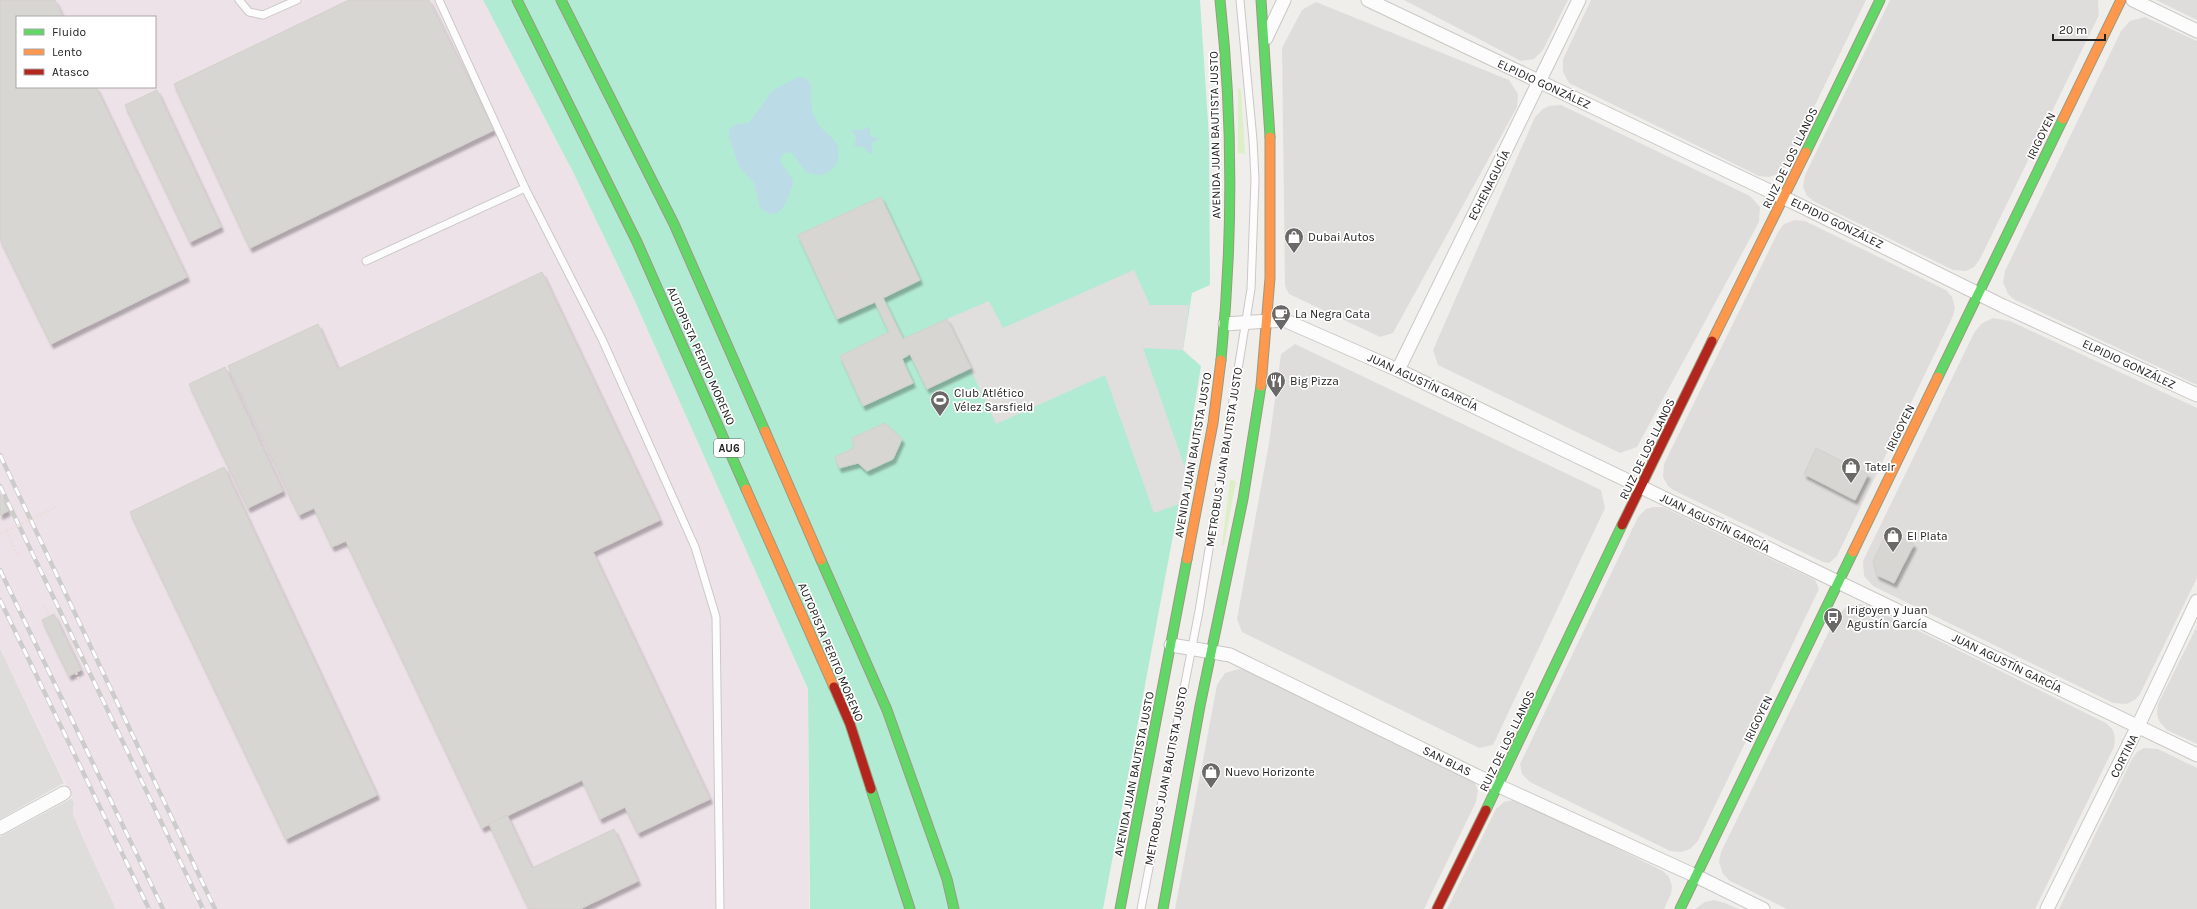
<svg xmlns="http://www.w3.org/2000/svg" width="2197" height="909" font-family="Karla,sans-serif">
<defs>
<filter id="shadow"><feDropShadow dx="2.5" dy="4.5" stdDeviation="1" flood-color="#0004"/></filter>
</defs>
<rect width="100%" height="100%" fill="#f0eeea"/>
<!-- residential -->
<g fill="#dfdddb">
<path d="M1404,0H1568L1543,50L1534,59L1521,61Z"/>
<path d="M1591,0H1866L1785,167L1778,174L1769,177L1759,176L1569,83L1563,72V59Z"/>
<path d="M1890,0H2098L2099,15L1980,259L1974,267L1966,271L1953,270L1815,202L1807,196L1803,187L1805,175Z"/>
<path d="M2156,0H2197V20Z"/>
<path d="M1316,2L1509,80L1518,94L1517,107L1393,333L1380,337L1289,294L1285,286L1282,48L1302,10Z"/>
<path d="M2145,17L2197,41V385L2015,300L2008,294L2003,282L2005,271L2121,31L2130,21Z"/>
<path d="M1561,105L1750,196L1760,207L1759,222L1637,447L1620,453L1438,365L1433,350L1535,117L1543,109L1549,106Z"/>
<path d="M1795,220L1805,221L1946,290L1952,297L1955,308L1953,316L1837,556L1829,563L1823,562L1673,490L1668,486L1663,477L1664,464L1778,232L1784,224Z"/>
<path d="M1993,318L2010,321L2197,408V578L2140,694L2136,699L2127,704L2113,703L1873,586L1864,576L1863,561L1974,333L1981,324Z"/>
<path d="M1295,344L1601,490L1605,508L1493,745L1479,748L1242,632L1237,619L1269,443L1281,354Z"/>
<path d="M1653,507H1663L1815,580L1819,589L1698,841L1690,849L1681,852L1670,851L1530,782L1522,774L1520,764L1638,517L1646,509Z"/>
<path d="M1858,604L1866,605L2106,723L2113,730L2115,738L2114,747L2035,909H1787L1730,881L1723,874L1719,862L1721,852L1836,617L1846,607Z"/>
<path d="M2197,626V744L2167,730L2159,721L2157,714L2158,704Z"/>
<path d="M0,648L64,783L0,819Z"/>
<path d="M1239,669L1249,671L1474,781L1478,790L1476,802L1424,909H1175L1217,685L1225,673Z"/>
<path d="M2144,748L2158,749L2197,768V909H2059L2132,759L2137,752Z"/>
<path d="M72,798L74,803L73,813L82,836L116,909H0V837Z"/>
<path d="M1513,800L1521,801L1663,871L1669,877L1672,886L1671,894L1664,909H1447L1496,809L1504,802Z"/>
<path d="M1714,900L1725,903L1738,909H1695L1705,902Z"/>
</g>
<!-- industrial -->
<path fill="#eee2e9" fill-rule="evenodd" d="M0,0H483L573,172L632,295L808,689L809,909H116L82,836L73,813L74,803L72,798L0,648ZM17,17H155V87H17Z"/>
<!-- grass -->
<g fill="#dcefc7">
<path d="M1240,88L1241,91L1245,154L1238,153V89Z"/>
<path d="M1230,480L1236,481L1224,545H1222Z"/>
</g>
<!-- pitch -->
<path fill="#b2ebd3" d="M483,0H1200L1209,137L1210,285L1192,293L1183,350L1201,366L1179,504L1103,909H810L808,689L632,295L573,172Z"/>
<!-- parking -->
<path fill="#e0dfde" d="M1134,270L1150,305H1189L1183,350L1143,348L1185,468L1179,504L1154,513L1105,375L996,424L947,319L989,301L1003,328Z"/>
<!-- water -->
<g fill="#bbdce6">
<path d="M798,77L806,78L811,84C812,96 809,104 814,115C819,129 826,131 835,141C843,151 838,168 827,173C821,176 815,175 809,173C800,168 798,158 791,152L782,154L781,163L793,180V184C788,195 785,216 770,214L760,208L754,183L740,168L729,138V130L736,124L749,123L772,91Z"/>
<path d="M869,126L871,136L879,139L872,143V153L870,154L863,147L854,146L856,137L851,130H862Z"/>
</g>
<!-- building -->
<g fill="#d8d6d3" stroke="#d3d0cb" filter="url(#shadow)">
<path d="M0,0H55L63,17H17V87H96L187,277L51,344L0,239Z"/>
<path d="M349,0H429L494,130L250,248L174,84Z"/>
<path d="M157,90L221,227L190,242L125,105Z"/>
<path d="M881,197L920,280L883,298L903,339L947,319L971,368L927,389L910,354L902,359L913,383L863,406L840,356L889,332L875,302L837,319L798,235Z"/>
<path d="M542,272L660,520L593,552L710,799L638,833L625,807L600,819L582,780L482,828L346,541L332,547L314,508L299,515L228,366L318,324L338,369Z"/>
<path d="M225,367L283,491L248,508L189,384Z"/>
<path d="M885,423L902,439L893,459L867,471L858,463L839,468L835,457L854,448L852,438Z"/>
<path d="M1816,448L1868,474L1855,500L1804,474Z"/>
<path d="M224,467L377,795L286,839L130,512Z"/>
<path d="M0,494L8,511L0,515Z"/>
<path d="M1888,530L1914,544L1894,583L1877,575L1873,561Z"/>
<path d="M54,614L81,670L69,676L42,620Z"/>
<path d="M507,815L532,868L614,829L638,881L580,909H529L489,824Z"/>
</g>
<g fill="none" stroke-linecap="round" stroke-linejoin="round">
<!-- lane casing -->
<g stroke="#c9c8c6" stroke-width="9">
<g id="lane">
<path d="M239,0L249,12L263,15L297,0"/>
<path d="M439,0L525,188L602,339L695,547L716,617L720,909"/>
<path d="M366,261L525,188"/>
<path d="M1141,909L1199,611L1251,289L1255,179L1253,140L1240,0"/>
</g>
</g>
<!-- street casing -->
<g stroke="#c9c8c6" stroke-width="15">
<g id="street">
<path d="M1368,0L1801,206L2003,306L2197,395"/>
<path d="M2133,0L2197,31"/>
<path d="M1266,38L1284,0"/>
<path d="M1225,324L1284,320L1398,370L2197,755"/>
<path d="M1398,370L1579,0"/>
<path d="M1171,645L1230,655L1477,776L1696,876L1763,909"/>
<path d="M0,828L64,793"/>
<path d="M2047,909L2138,726L2197,601"/>
</g>
</g>
<!-- fast casing -->
<g stroke="#999b80" stroke-width="11">
<g id="fast">
<path d="M517,0L637,242L746,489"/>
<path d="M561,0L674,224L765,431"/>
<path d="M1220,0C1233,120 1233,239 1221,360"/>
<path d="M1261,0L1270,137"/>
<path d="M1806,152L1880,0"/>
<path d="M1938,377L2063,119"/>
<path d="M821,560L887,710L947,879L954,909"/>
<path d="M871,789L910,909"/>
<path d="M1486,810L1622,525"/>
<path d="M1120,909L1187,559"/>
<path d="M1163,909L1200,706L1243,499L1261,386"/>
<path d="M1680,909L1853,552"/>
</g>
</g>
<!-- slow casing -->
<g stroke="#999b80" stroke-width="11">
<g id="slow">
<path d="M2063,119L2121,0"/>
<path d="M1712,341L1806,152"/>
<path d="M1261,386L1270,278V137"/>
<path d="M765,431L821,560"/>
<path d="M746,489L834,687"/>
<path d="M1853,552L1938,377"/>
<path d="M1187,559L1213,423L1221,360"/>
</g>
</g>
<!-- jam casing -->
<g stroke="#999b80" stroke-width="11">
<g id="jam">
<path d="M1622,525L1712,341"/>
<path d="M834,687L850,724L871,789"/>
<path d="M1437,909L1486,810"/>
</g>
</g>
<!-- path -->
<g stroke="#edddda" stroke-width="2.5" stroke-dasharray="2 2" stroke-linecap="butt">
<path d="M6,531L19,557"/>
<path d="M44,606L49,616"/>
<path d="M76,673L80,682"/>
</g>
<!-- lane -->
<use href="#lane" stroke="#fdfcfc" stroke-width="7"/>
<!-- street -->
<use href="#street" stroke="#fdfcfc" stroke-width="13"/>
<!-- fast -->
<use href="#fast" stroke="#63d668" stroke-width="9"/>
<!-- slow -->
<use href="#slow" stroke="#ff974d" stroke-width="9"/>
<!-- jam -->
<use href="#jam" stroke="#b3261e" stroke-width="9"/>
<!-- rail casing -->
<g stroke="#cccccb" stroke-width="4.5">
<g id="rail">
<path d="M0,455L215,909"/>
<path d="M0,486L203,909"/>
<path d="M0,570L163,909"/>
<path d="M0,600L149,909"/>
</g>
</g>
<!-- rail -->
<use href="#rail" stroke="#fff" stroke-width="3" stroke-dasharray="9" stroke-linecap="butt"/>
<!-- path-bridge -->
<path stroke="#edddda" stroke-width="2.5" stroke-dasharray="2 2" stroke-linecap="butt" d="M0,534L58,506"/>
</g>
<!-- icons -->
<defs>
<g id="shop-pin" transform="scale(1)"><path d="M0 17L-7.5 6A9.5 9.5 0 1 1 7.5 6Z" fill="#6a6968" stroke="#fff"/><path d="M-5-2.5h2.3a2.7 3.5 0 0 1 5.4 0H5L5.5 6h-11ZM-1.5-2.5h3a1.5 2.3 0 0 0-3 0Z" fill="#fff"/></g>
<g id="cafe-pin" transform="scale(1)"><path d="M0 17L-7.5 6A9.5 9.5 0 1 1 7.5 6Z" fill="#6a6968" stroke="#fff"/><path d="M-5.5-4.5H6V0H3Q3 3.5 0 3.5H-2.5Q-5.5 3.5-5.5 0ZM3-3.2v2h1.7v-2ZM-6 4.5H4V6H-6Z" fill="#fff"/></g>
<g id="restaurant-pin" transform="scale(1)"><path d="M0 17L-7.5 6A9.5 9.5 0 1 1 7.5 6Z" fill="#6a6968" stroke="#fff"/><path d="M-5-6h1v4h1v-4h1v4h1v-4h1v5L-1.5 .5V6h-2V.5L-5-1ZM5-6V6H3V1.5H1.5Q1.5-4 5-6Z" fill="#fff"/></g>
<g id="stadium-pin" transform="scale(1)"><path d="M0 17L-7.5 6A9.5 9.5 0 1 1 7.5 6Z" fill="#6a6968" stroke="#fff"/><path d="M0-5a6.5 5 0 1 0 0 10a6.5 5 0 1 0 0-10ZM-3.5-1.8h7v3.6h-7Z" fill="#fff"/></g>
<g id="bus-pin" transform="scale(1)"><path d="M0 17L-7.5 6A9.5 9.5 0 1 1 7.5 6Z" fill="#6a6968" stroke="#fff"/><path d="M-5-6H5V4H4V6H2V4H-2V6H-4V4H-5ZM-3.5-4V0h7V-4ZM-3.5 1.2v1.5H-2V1.2ZM2 1.2v1.5H3.5V1.2Z" fill="#fff"/></g>
</defs>
<g fill-rule="evenodd">
<use href="#shop-pin" x="1294" y="237"/>
<use href="#cafe-pin" x="1281" y="314"/>
<use href="#restaurant-pin" x="1276" y="381"/>
<use href="#stadium-pin" x="940" y="400"/>
<use href="#shop-pin" x="1851" y="467"/>
<use href="#shop-pin" x="1893" y="536"/>
<use href="#bus-pin" x="1833" y="617"/>
<use href="#shop-pin" x="1211" y="772"/>
</g>
<g text-anchor="middle" stroke-width="3.5" stroke-linejoin="round" paint-order="stroke">
<!-- shield labels -->
<rect fill="#fff" stroke="#646464" stroke-width="1" x="714" y="439" width="30" height="18" rx="3"/>
<g font-size="11" font-weight="bold" fill="#222">
<text x="729" y="452">AU6</text>
</g>
<!-- street labels -->
<g font-size="12" fill="#222" stroke="#fff">
<text transform="translate(1544 84) rotate(25)" y="4">ELPIDIO GONZÁLEZ</text>
<text transform="translate(1215 135) rotate(-91)" y="4">AVENIDA JUAN BAUTISTA JUSTO</text>
<text transform="translate(2041 136) rotate(-64)" y="4">IRIGOYEN</text>
<text transform="translate(1790 158) rotate(-64)" y="4">RUIZ DE LOS LLANOS</text>
<text transform="translate(1489 185) rotate(-63)" y="4">ECHENAGUCÍA</text>
<text transform="translate(1837 223) rotate(26)" y="4">ELPIDIO GONZÁLEZ</text>
<text transform="translate(701 356) rotate(66)" y="4">AUTOPISTA PERITO MORENO</text>
<text transform="translate(2129 364) rotate(25)" y="4">ELPIDIO GONZÁLEZ</text>
<text transform="translate(1423 382) rotate(25)" y="4">JUAN AGUSTÍN GARCÍA</text>
<text transform="translate(1900 428) rotate(-64)" y="4">IRIGOYEN</text>
<text transform="translate(1647 449) rotate(-64)" y="4">RUIZ DE LOS LLANOS</text>
<text transform="translate(1193 455) rotate(-80)" y="4">AVENIDA JUAN BAUTISTA JUSTO</text>
<text transform="translate(1224 457) rotate(-81)" y="4">METROBUS JUAN BAUTISTA JUSTO</text>
<text transform="translate(1715 523) rotate(26)" y="4">JUAN AGUSTÍN GARCÍA</text>
<text transform="translate(831 652) rotate(67)" y="4">AUTOPISTA PERITO MORENO</text>
<text transform="translate(2007 663) rotate(26)" y="4">JUAN AGUSTÍN GARCÍA</text>
<text transform="translate(1758 719) rotate(-64)" y="4">IRIGOYEN</text>
<text transform="translate(1507 741) rotate(-64)" y="4">RUIZ DE LOS LLANOS</text>
<text transform="translate(2124 756) rotate(-63)" y="4">CORTINA</text>
<text transform="translate(1447 761) rotate(26)" y="4">SAN BLAS</text>
<text transform="translate(1134 774) rotate(-79)" y="4">AVENIDA JUAN BAUTISTA JUSTO</text>
<text transform="translate(1166 776) rotate(-79)" y="4">METROBUS JUAN BAUTISTA JUSTO</text>
</g>
<!-- poi labels -->
<g font-size="12" fill="#222" stroke="#fff" text-anchor="start">
<text x="1308" y="241">Dubai Autos</text>
<text x="1295" y="318">La Negra Cata</text>
<text x="1290" y="385">Big Pizza</text>
<text x="954" y="397">Club Atlético<tspan x="954" dy="14">Vélez Sarsfield</tspan></text>
<text x="1865" y="471">Tatelr</text>
<text x="1907" y="540">El Plata</text>
<text x="1847" y="614">Irigoyen y Juan<tspan x="1847" dy="14">Agustín García</tspan></text>
<text x="1225" y="776">Nuevo Horizonte</text>
</g>
</g>
<!-- legend -->
<rect x="16" y="16" width="140" height="72" fill="#ffffff" stroke="#a7a7a7"/>
<rect x="24" y="29" width="20" height="6" fill="#63d668" stroke="#a7a7a7"/>
<text x="52" y="36" font-size="12" fill="#222222">Fluido</text>
<rect x="24" y="49" width="20" height="6" fill="#ff974d" stroke="#a7a7a7"/>
<text x="52" y="56" font-size="12" fill="#222222">Lento</text>
<rect x="24" y="69" width="20" height="6" fill="#b3261e" stroke="#a7a7a7"/>
<text x="52" y="76" font-size="12" fill="#222222">Atasco</text>
<!-- scale -->
<path d="M2053 34v6h52v-6" fill="none" stroke="#222222" stroke-width="2"/>
<text x="2059" y="34" font-size="12" fill="#222222" stroke="#ffffff" stroke-width="3" paint-order="stroke">20 m</text>
</svg>
